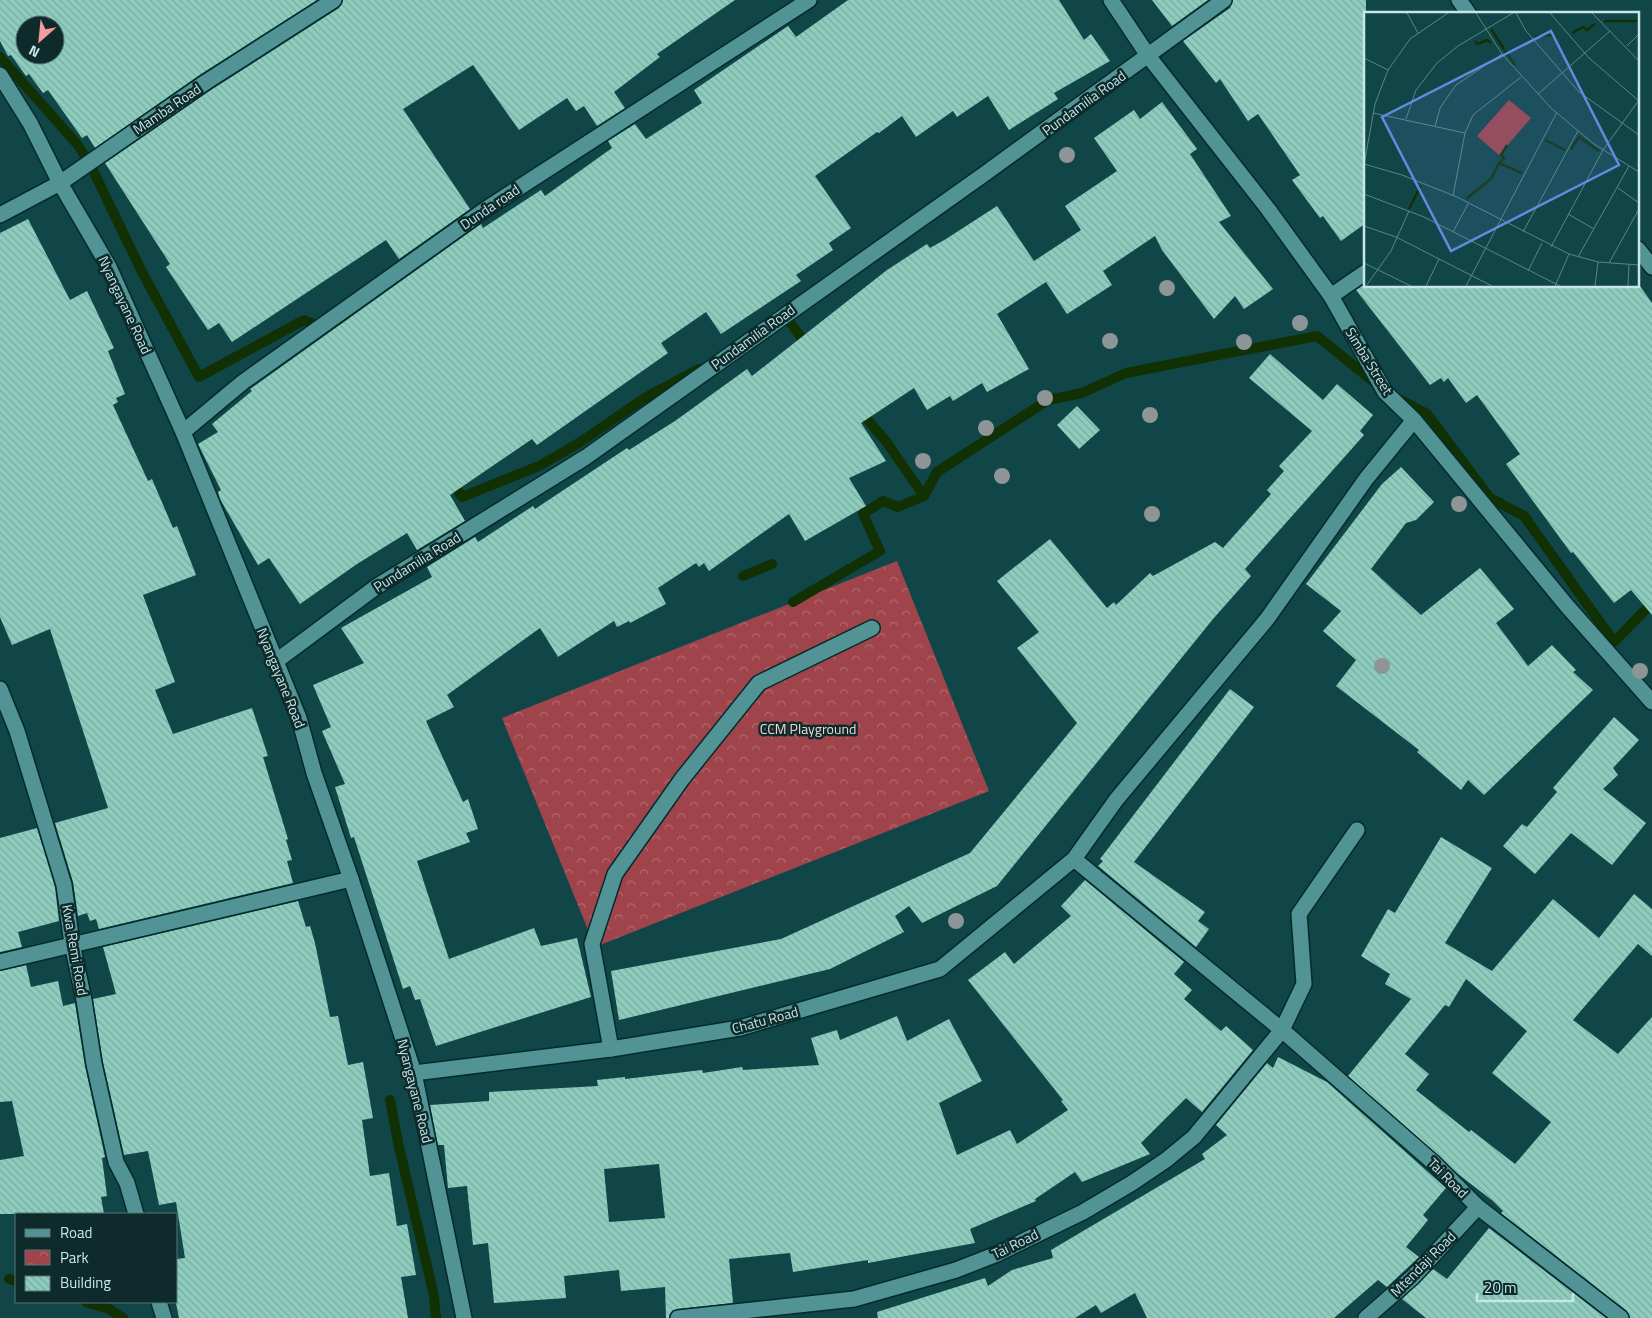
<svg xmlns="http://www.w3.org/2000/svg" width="1652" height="1318" font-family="'Titillium Web',sans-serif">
<defs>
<pattern id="park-crowns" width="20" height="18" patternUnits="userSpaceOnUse" patternTransform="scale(1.25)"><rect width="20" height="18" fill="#9f444b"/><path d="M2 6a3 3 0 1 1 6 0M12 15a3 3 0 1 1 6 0" fill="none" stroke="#af686e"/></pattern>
<pattern id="building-back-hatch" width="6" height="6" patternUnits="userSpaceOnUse" patternTransform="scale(1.25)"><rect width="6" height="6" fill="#8ecdbe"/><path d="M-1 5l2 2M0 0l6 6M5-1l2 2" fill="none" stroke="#79aba0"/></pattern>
</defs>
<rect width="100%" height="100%" fill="#114648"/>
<!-- park -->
<path fill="url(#park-crowns)" d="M897,561L989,791L595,947L502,718Z"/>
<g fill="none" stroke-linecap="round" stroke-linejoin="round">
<!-- stream -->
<g stroke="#113104" stroke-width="10">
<path d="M0,57L77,144L89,162L142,272L199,377L304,320L321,327L340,319L349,321L354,329"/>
<path d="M784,314L809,348"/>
<path d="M1397,398L1427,414L1490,498L1524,516L1614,642L1652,603"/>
<path d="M451,480L462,497L539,466L582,441L643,399L699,369"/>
<path d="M924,496L937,472L1048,400L1082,393L1126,373L1317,336L1379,386"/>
<path d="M743,576L772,564"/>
<path d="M793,602L880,551L863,514L883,501L898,507L924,496L885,440L859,410"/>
<path d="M390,1100L398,1142"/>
<path d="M399,1147L434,1296L436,1318"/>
<path d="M9,1279L16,1281"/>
<path d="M86,1302L109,1309L123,1318"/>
</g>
</g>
<!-- building -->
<g fill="url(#building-back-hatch)" fill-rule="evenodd">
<path d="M0,0H317L201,74L95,148L87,135L82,138L48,90L43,93L29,74L26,76L11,55L8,56L0,41ZM25,25H55V55H25Z"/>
<path d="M343,0H735L657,54L660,57L614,92L625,108L597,126L584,106L576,111L567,98L519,130L473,65L403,109L470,209L399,259L386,240L232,342L219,323L208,330L166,267L170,264L105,163L211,90L339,8Z"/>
<path d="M848,0H1059L1084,40L1091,34L1110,61L1054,93L1058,99L1009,130L988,96L957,117L953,111L916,137L902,116L879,133L877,132L815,176L851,228L829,243L833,250L796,275L801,281L721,334L706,312L661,343L668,353L537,445L532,439L450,495L465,521L417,550L407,533L357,564L300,604L269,558L258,565L220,499L218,492L221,490L198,444L218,432L212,424L252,391L250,389L481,224L483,228L541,190L545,196L612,148L608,141L635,124L646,139L702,103L694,90L788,26L796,37Z"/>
<path d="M1152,0H1208L1172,26Z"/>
<path d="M1233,0H1366V223L1341,241L1323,216L1320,218L1292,180L1300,175L1258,114L1248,121L1220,79L1216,83L1183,41L1230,8Z"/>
<path d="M1162,102L1197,149L1190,154L1231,216L1219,222L1273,289L1244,309L1235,296L1214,319L1162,250L1155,236L1103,271L1112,285L1067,314L1046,282L997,314L1029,369L987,392L982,383L953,401L950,396L927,410L914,388L861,423L886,461L849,478L866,506L805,541L789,514L709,571L704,563L699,567L696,563L658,588L666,604L630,623L629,621L617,627L614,621L558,657L540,628L447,695L454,707L426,721L463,802L468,799L478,829L466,833L470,842L417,861L449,959L534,928L541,946L577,938L591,997L436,1046L420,999L415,1000L410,986L403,989L354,837L351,838L335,787L345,784L322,731L331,727L313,685L364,663L341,628L432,577L427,567L475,537L478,542L533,506L535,509L627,448L629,450L675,421L747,369L752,376L887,270L927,244L930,248L946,239L997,206L1034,261L1081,230L1065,206L1117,171L1094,138L1134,110L1140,119Z"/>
<path d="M28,219L70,300L87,291L114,348L108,351L125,394L116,398L118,402L113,405L148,481L152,479L173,528L177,526L196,575L143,595L175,682L155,690L173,734L252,708L268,756L263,757L288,839L286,840L292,860L287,861L293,883L99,929L96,919L90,921L87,913L78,916L73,882L55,823L108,808L50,629L12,645L0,617V233Z"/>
<path d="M1362,286H1640L1652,303V615L1631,590L1614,603L1573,552L1571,553L1506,464L1520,454L1477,395L1466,403L1448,378L1444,382L1441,378L1430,385L1356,290Z"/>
<path d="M1270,354L1323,400L1337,384L1373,415L1360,431L1364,435L1245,569L1251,576L1213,619L997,886L922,923L909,906L895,916L904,932L830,969L619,1020L611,971L781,939L970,853L1077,723L1017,648L1039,632L997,581L1050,539L1107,608L1114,602L1116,605L1150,573L1153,576L1215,542L1223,548L1271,494L1267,490L1284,471L1279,466L1312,431L1249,378Z"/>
<path d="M1077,406L1100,430L1079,449L1057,425Z"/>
<path d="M1401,467L1434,502L1416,520L1406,523L1371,569L1421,615L1480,568L1514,609L1496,623L1528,666L1552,645L1576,670L1573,672L1593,690L1484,795L1468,780L1461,790L1417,752L1419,750L1336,686L1356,660L1323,631L1341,611L1306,584L1382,484Z"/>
<path d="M1230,689L1254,707L1134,862L1205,912L1198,921L1209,929L1196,947L1098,866L1103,861L1100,859Z"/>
<path d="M1614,717L1639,740L1613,768L1618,775L1603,789L1646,823L1612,865L1571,833L1535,874L1503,846L1522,824L1527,827L1557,792L1553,788Z"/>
<path d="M37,828L55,887L59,921L18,932L22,947L0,952V838Z"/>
<path d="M1441,837L1492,868L1445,943L1492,971L1553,899L1599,938L1634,894L1652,909V956L1638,944L1573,1020L1618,1054L1652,1017V1318H1630L1627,1311L1501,1213L1503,1211L1493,1201L1458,1174L1348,1076L1411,999L1385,984L1390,974L1361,956L1388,909L1395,913ZM1466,979L1527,1031L1492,1073L1551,1122L1515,1164L1471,1130L1469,1132L1416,1090L1429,1074L1405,1054L1445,1005L1449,1007Z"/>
<path d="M1085,880L1184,962L1174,974L1192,990L1184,999L1221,1031L1226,1026L1253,1050L1202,1112L1186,1098L1141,1143L1150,1154L1082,1182L1075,1172L1035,1199L1036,1201L970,1229L975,1243L868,1263V1260L793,1272L790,1253L729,1259L733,1303L677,1309L672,1311L669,1318H666L665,1287L621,1291L619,1270L564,1276L566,1298L494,1303L488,1243L473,1245L467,1186L448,1188L444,1145H438L430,1105L489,1101V1092L598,1086L597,1080L625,1077V1079L702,1070L703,1073L742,1067L743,1070L819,1065L811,1038L837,1030L840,1040L897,1016L907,1041L949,1019L982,1081L939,1103L957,1155L1010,1130L1017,1144L1068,1110L1061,1101L1063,1100L968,980L1005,952L1014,964L1071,916L1061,906ZM659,1164L665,1218L609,1222L604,1169Z"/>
<path d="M298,901L306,927L310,926L315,943L330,1017L338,1016L348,1065L363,1062L373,1118L362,1120L370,1176L389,1173L397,1226L407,1224L416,1275L401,1277L408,1318H179L176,1303V1259L185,1258L176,1202L159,1205L148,1151L124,1155L103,1062L93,999L116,994L103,947Z"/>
<path d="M26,965L31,987L58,981L63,1006L75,1003L85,1066L105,1157L102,1158L107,1196L101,1197L104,1214H0V1160L24,1156L12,1101L0,1102V971Z"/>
<path d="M1278,1057L1327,1082L1446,1188L1423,1215L1428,1220L1406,1247L1419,1257L1387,1287L1378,1280L1334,1318H1147L1135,1293L1101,1313L1096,1305L1075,1318H878L877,1312L985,1278L988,1286L1012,1270L1053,1258L1051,1250L1205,1159L1202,1154L1227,1135L1216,1125L1267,1063L1273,1068Z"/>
<path d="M1489,1228L1606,1318H1426L1402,1299L1433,1269L1447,1279Z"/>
</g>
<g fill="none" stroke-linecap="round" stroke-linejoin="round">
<!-- minor casing -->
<g stroke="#052b2c" stroke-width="18">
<g id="minor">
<path d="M1111,0L1149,57L1268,209L1331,296L1385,392L1414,420L1567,606L1652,702"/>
<path d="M1459,0L1469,14"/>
<path d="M0,75L30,123L60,183L109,267L183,432L299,718L314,773L351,879L414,1073L464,1318"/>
<path d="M0,215L60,183L206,82L334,0"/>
<path d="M1638,249L1652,267"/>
<path d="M1331,296L1366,272"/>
<path d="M183,432L243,382L486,209L809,0"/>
<path d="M275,662L376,587L586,457L983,175L1224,0"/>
<path d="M0,689L17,731L64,885L72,944L84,1000L94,1064L116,1162L127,1183L136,1214"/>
<path d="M1074,859L1282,1030L1435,1164L1478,1207L1621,1318"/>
<path d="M0,962L351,879"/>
<path d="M611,1049L592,944L615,874L682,779L759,683L872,628"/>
<path d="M414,1073L611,1049L740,1028L940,969L1074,859L1116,800L1267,619L1366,479L1414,420"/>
<path d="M159,1302L164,1318"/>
<path d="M678,1318L854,1299L956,1270L997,1254L1083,1212L1132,1183L1166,1160L1194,1137L1282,1030L1304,984L1299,914L1357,830"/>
<path d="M1366,1318L1413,1277L1478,1207"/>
</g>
</g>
<!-- minor -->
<use href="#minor" stroke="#529496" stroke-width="15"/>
</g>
<!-- trees -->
<g fill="#8d9596">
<circle cx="1067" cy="155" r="8"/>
<circle cx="1167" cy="288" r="8"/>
<circle cx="1300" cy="323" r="8"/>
<circle cx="1110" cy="341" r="8"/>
<circle cx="1244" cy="342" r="8"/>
<circle cx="1045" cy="398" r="8"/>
<circle cx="1150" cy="415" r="8"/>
<circle cx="986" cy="428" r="8"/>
<circle cx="923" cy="461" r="8"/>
<circle cx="1002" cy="476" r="8"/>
<circle cx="1459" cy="504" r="8"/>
<circle cx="1152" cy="514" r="8"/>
<circle cx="1382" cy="666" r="8"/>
<circle cx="1640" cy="671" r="8"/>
<circle cx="956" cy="921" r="8"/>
</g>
<g text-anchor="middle" stroke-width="5" stroke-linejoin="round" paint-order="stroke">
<!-- street labels -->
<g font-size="14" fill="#c6e6e7" stroke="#0e2a2b">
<text transform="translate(1084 103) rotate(-36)" y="5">Pundamilia Road</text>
<text transform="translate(167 109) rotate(-34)" y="5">Mamba Road</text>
<text transform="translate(490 207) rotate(-34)" y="5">Dunda road</text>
<text transform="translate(125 305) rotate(65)" y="5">Nyangayane Road</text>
<text transform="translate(753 337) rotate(-36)" y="5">Pundamilia Road</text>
<text transform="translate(1369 361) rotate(58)" y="5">Simba Street</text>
<text transform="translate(417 562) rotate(-32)" y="5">Pundamilia Road</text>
<text transform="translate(281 678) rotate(68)" y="5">Nyangayane Road</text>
<text transform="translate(75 950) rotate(80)" y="5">Kwa Remi Road</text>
<text transform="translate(765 1020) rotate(-15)" y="5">Chatu Road</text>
<text transform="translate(415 1091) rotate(76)" y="5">Nyangayane Road</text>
<text transform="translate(1448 1178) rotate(45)" y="5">Tai Road</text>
<text transform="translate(1015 1244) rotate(-26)" y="5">Tai Road</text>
<text transform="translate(1423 1264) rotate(-45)" y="5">Mtendaji Road</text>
</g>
<!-- park labels -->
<g font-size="14" fill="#f2d5d5" stroke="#0e2a2b">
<text x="808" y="734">CCM Playground</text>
</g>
</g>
<!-- overview -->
<g transform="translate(1364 12)">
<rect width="275" height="275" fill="#114648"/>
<path d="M145,88L167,106L135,143L113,124Z" fill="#9f444b"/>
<path fill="none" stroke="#113104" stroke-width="2.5" d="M240,9H275M127,17L140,37M208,21L219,15L223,18L231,12M171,25L188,23M111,29L114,32L123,28L127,31M141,39L151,53M181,128L201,138M143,133L137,143L140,146L135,151L158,161M207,137L215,125L235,139M102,187L127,167L135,151M45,197L57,173"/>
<path fill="none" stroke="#598688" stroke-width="1" d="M43,1L54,21M112,1L138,42L187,96L230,132L275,160M152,1L162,19L215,80L275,123M186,1L225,46L275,89M228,1L275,49M263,34L275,22M0,46L24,58M174,82L246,19M9,101L101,121M42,107L52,78L73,51L94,34L149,1M71,115L76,96L92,73L138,42M0,152L38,163L93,185L205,242L234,250L275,253M0,153L11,92L24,58L46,27L84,1M254,176L275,191M0,182L60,205L196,274M89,184L101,121L109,103L157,65M204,202L230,217M0,214L32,225L128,274M89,220L104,192M159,220L214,119M187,235L239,138L275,88M214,245L265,154M0,251L47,274M245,251L275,197M164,259L178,231M2,274L27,239L45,199M62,274L75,247M102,274L193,100M191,274L205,242M231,274L234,250M264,274L265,253"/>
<path fill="#618bde" fill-opacity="0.15" stroke="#618bde" stroke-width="2.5" d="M187,19L255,153L87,239L18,105Z"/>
<rect width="275" height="275" fill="none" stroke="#c6e6e7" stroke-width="2.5"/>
</g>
<!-- legend -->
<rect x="15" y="1213" width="162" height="90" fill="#0e2a2b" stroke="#587576"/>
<rect x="25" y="1229" width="25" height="8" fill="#529496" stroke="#587576"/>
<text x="60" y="1238" font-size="15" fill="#c6e6e7">Road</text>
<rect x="25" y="1250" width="25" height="15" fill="url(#park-crowns)" stroke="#587576"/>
<text x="60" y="1263" font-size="15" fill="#c6e6e7">Park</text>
<rect x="25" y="1276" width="25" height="15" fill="url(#building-back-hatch)" stroke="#587576"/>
<text x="60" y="1288" font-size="15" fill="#c6e6e7">Building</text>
<!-- north arrow -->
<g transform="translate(40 40) rotate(207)"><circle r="24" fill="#0e2a2b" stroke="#587576"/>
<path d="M0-4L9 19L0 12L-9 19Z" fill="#f59b9d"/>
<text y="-8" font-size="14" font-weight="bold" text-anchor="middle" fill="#c6e6e7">N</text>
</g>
<!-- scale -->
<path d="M1477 1293v8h96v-8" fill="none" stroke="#c6e6e7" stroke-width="2.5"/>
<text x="1484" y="1293" font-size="15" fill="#c6e6e7" stroke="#0e2a2b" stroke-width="4" paint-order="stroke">20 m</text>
</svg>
